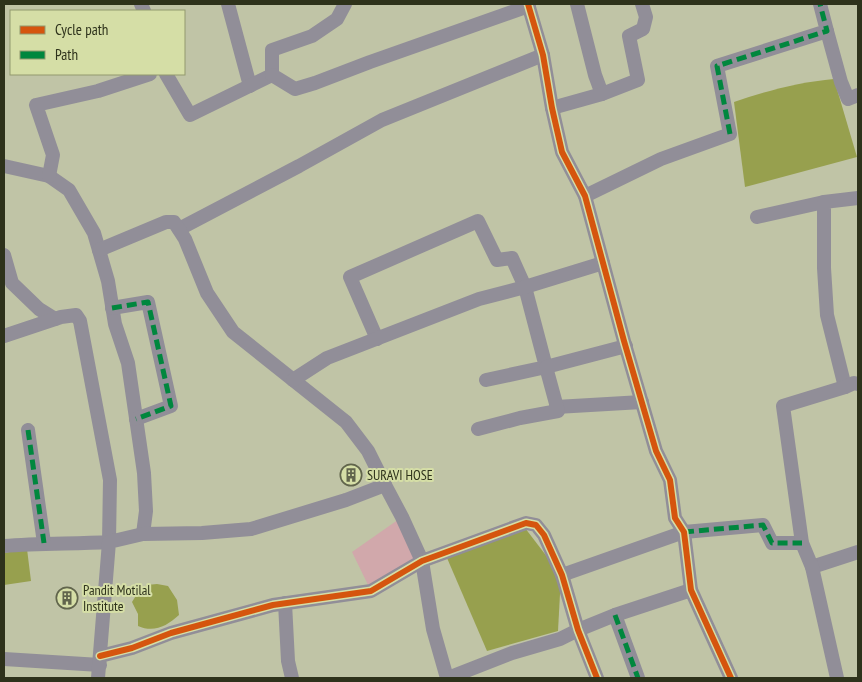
<svg xmlns="http://www.w3.org/2000/svg" width="862" height="682" font-family="'PT Sans Narrow',sans-serif">
<rect width="100%" height="100%" fill="#c0c4a6"/>
<!-- green -->
<path fill="#d1a8ab" d="M402,517L422,561L371,591L352,552Z"/>
<!-- water -->
<g fill="#97a04e">
<path d="M834,79L857,157L745,187L734,102C766,91 800,82 834,79Z"/>
<path d="M525,528L561,575L558,631L487,651L447,558Z"/>
<path d="M27,549L31,581L4,585V553Z"/>
<path d="M157,584L168,586L177,600L179,615C167,626 154,633 138,626V614L132,602L137,594L147,585Z"/>
</g>
<g fill="none" stroke-linecap="round" stroke-linejoin="round">
<!-- street -->
<g stroke="#918e98" stroke-width="14">
<path d="M141,4L144,11"/>
<path d="M228,4L250,86"/>
<path d="M528,4L543,55L552,108L562,152L585,196L624,341L656,451L670,480L675,518L684,532L691,590L731,678"/>
<path d="M577,4L595,75L602,94"/>
<path d="M827,31L841,82L848,99L858,95"/>
<path d="M166,74L190,115L272,75V50L312,36L337,19L345,4"/>
<path d="M272,75L295,89L315,83L370,62L529,6"/>
<path d="M552,108L602,94L638,80L629,36L643,29L646,17L642,4"/>
<path d="M4,166L49,176L69,190L94,233L108,281L115,324L128,363L144,473L146,511L143,534"/>
<path d="M49,176L53,155L36,105L98,91L150,74"/>
<path d="M585,196L661,159L730,134L717,66L827,31L820,4"/>
<path d="M757,217L824,202"/>
<path d="M179,229L299,166L382,120L543,55"/>
<path d="M99,250L166,222H174L185,239L207,293L233,332L346,422L368,451L385,485"/>
<path d="M4,255L12,283L39,309L55,319"/>
<path d="M112,308L148,302L171,406L136,419"/>
<path d="M4,336L61,317L76,315L80,321L110,480L109,542C74,544 39,543 4,546"/>
<path d="M377,339L350,277L478,221L497,260L512,258L525,287L546,367L486,380"/>
<path d="M293,380L327,358L479,299L525,287L603,263"/>
<path d="M845,387L827,315L824,268V202L858,198"/>
<path d="M556,407L642,402"/>
<path d="M478,429L520,418L558,411L546,367L626,346"/>
<path d="M28,430L44,543"/>
<path d="M812,567L858,552"/>
<path d="M562,575L684,532L763,525L772,543H802"/>
<path d="M285,603L288,661L292,678"/>
<path d="M615,615L638,678"/>
<path d="M100,656L132,648L171,633L273,605L371,591L422,561L526,523L536,525L544,535L562,575L578,630L597,678"/>
<path d="M4,659L100,665"/>
<path d="M98,678L109,542L143,534L202,533L251,529L346,500L385,485L402,517L422,561L433,629L447,678"/>
<path d="M448,678L512,653L560,639L578,630L615,615L691,590"/>
<path d="M837,678L812,567L802,543L783,406L845,387L854,383L858,384"/>
</g>
<!-- quiet -->
<g stroke="#00873e" stroke-width="5" stroke-dasharray="10 5" stroke-linecap="butt">
<path d="M730,134L717,66L827,31L820,4"/>
<path d="M112,308L148,302L171,406L136,419"/>
<path d="M28,430L44,543"/>
<path d="M684,532L763,525L772,543H802"/>
<path d="M615,615L638,678"/>
</g>
<!-- cycleway casing -->
<g stroke="#d5dea6" stroke-width="9">
<g id="cycleway">
<path d="M528,4L543,55L552,108L562,152L585,196L624,341L656,451L670,480L675,518L684,532L691,590L731,678"/>
<path d="M100,656L132,648L171,633L273,605L371,591L422,561L526,523L536,525L544,535L562,575L578,630L597,678"/>
</g>
</g>
<!-- cycleway -->
<use href="#cycleway" stroke="#d5550e" stroke-width="6"/>
</g>
<!-- icons -->
<defs>
<g id="building-ring" transform="scale(1.125)"><circle r="9.5" fill="#d5dea6" stroke="#61654c" stroke-width="1.5"/><path d="M-4-6H4V6H1V3H-1V6H-4ZM-2.5-4.3h1.7v1.8h-1.7ZM.8-4.3h1.7v1.8H.8ZM-2.5-1h1.7V.8h-1.7ZM.8-1h1.7V.8H.8Z" fill="#61654c"/></g>
</defs>
<g fill-rule="evenodd">
<use href="#building-ring" x="351" y="475"/>
<use href="#building-ring" x="67" y="598"/>
</g>
<g text-anchor="middle" stroke-width="4" stroke-linejoin="round" paint-order="stroke">
<!-- poi labels -->
<g font-size="14" fill="#2e321b" stroke="#d5dea6" text-anchor="start">
<text x="367" y="480">SURAVI HOSE</text>
<text x="83" y="595">Pandit Motilal<tspan x="83" dy="16">Institute</tspan></text>
</g>
</g>
<!-- border -->
<rect width="862" height="682" fill="none" stroke="#2e321b" stroke-width="10"/>
<!-- legend -->
<rect x="10" y="10" width="175" height="65" fill="#d5dea6" stroke="#92996e"/>
<rect x="20" y="26" width="25" height="8" fill="#d5550e" stroke="#92996e"/>
<text x="55" y="35" font-size="15" fill="#2e321b">Cycle path</text>
<rect x="20" y="51" width="25" height="8" fill="#00873e" stroke="#92996e"/>
<text x="55" y="60" font-size="15" fill="#2e321b">Path</text>
</svg>
